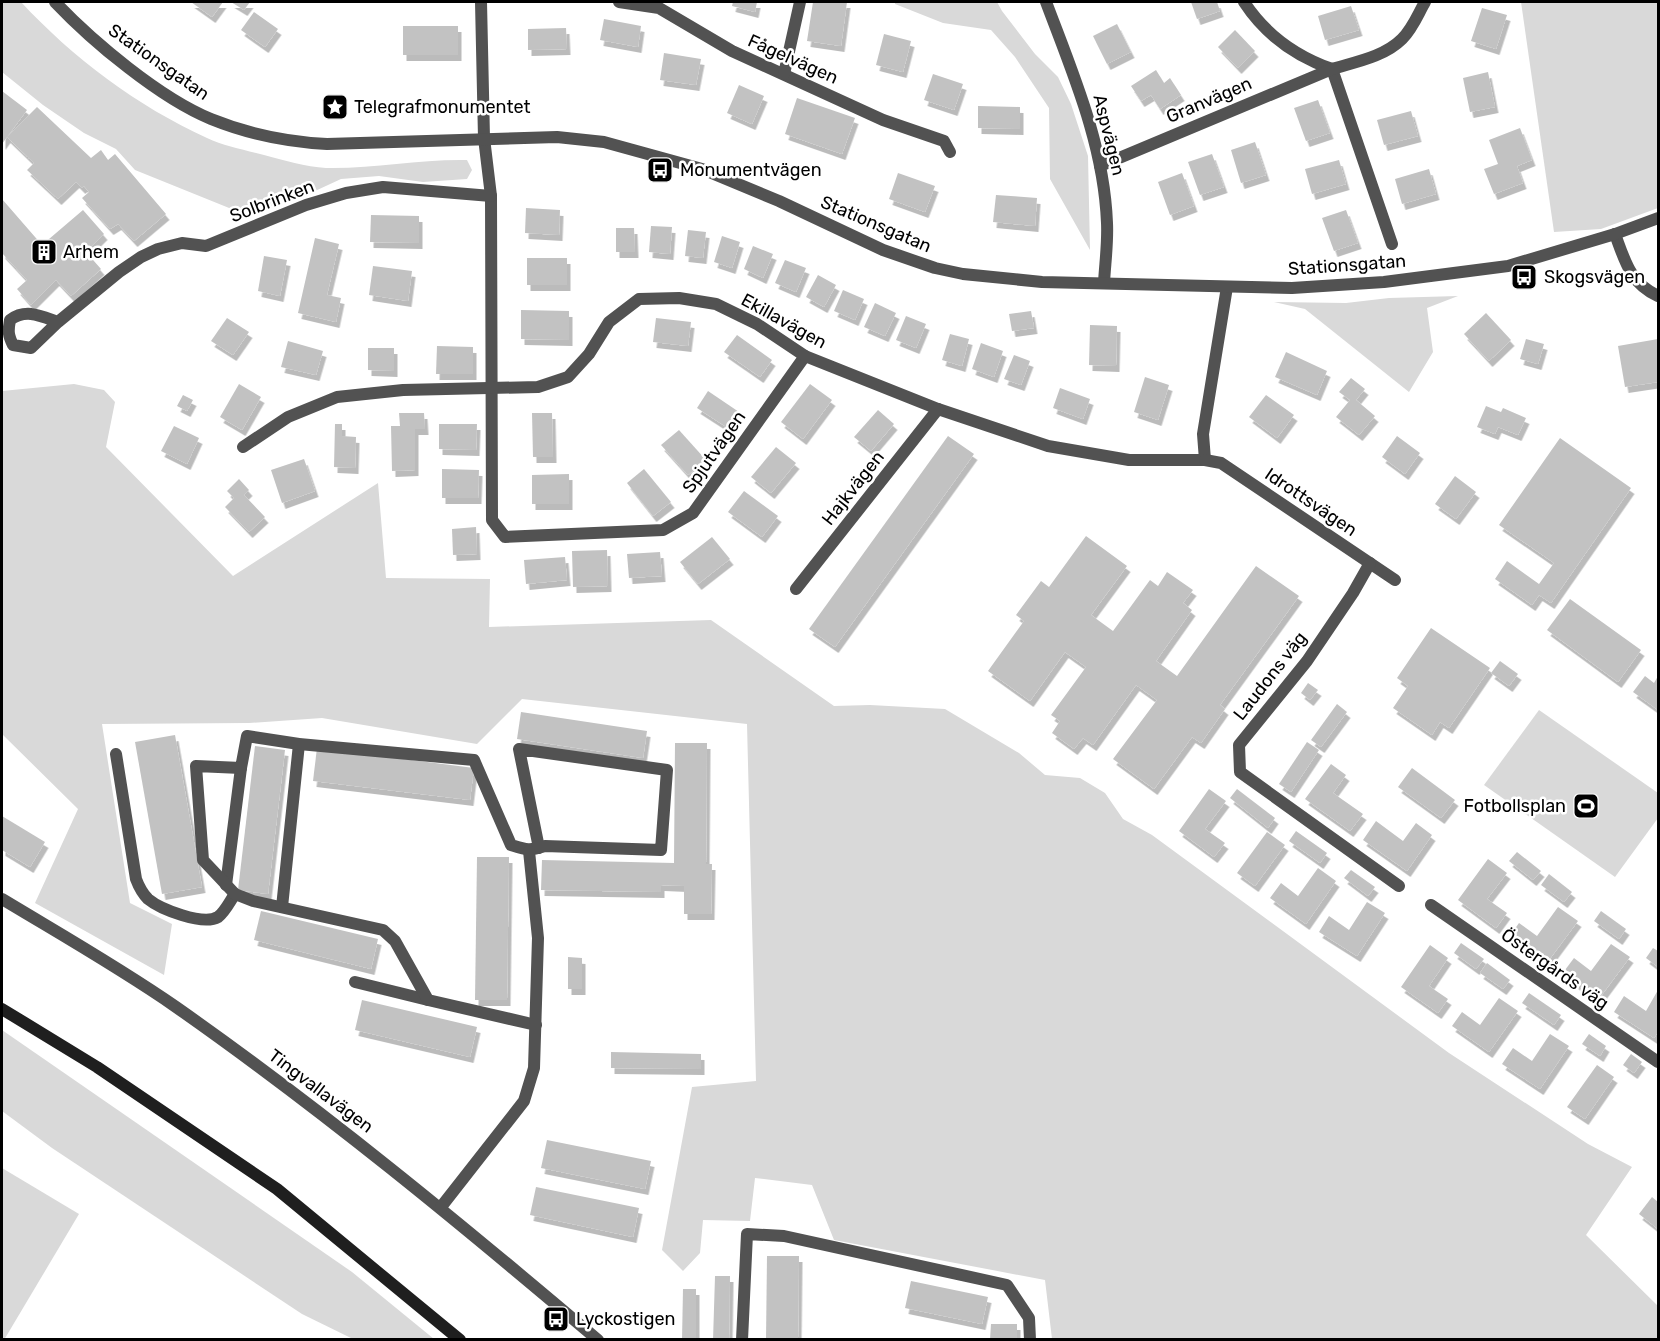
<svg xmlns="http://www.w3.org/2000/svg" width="1660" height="1341" font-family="Rubik,sans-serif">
<defs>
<filter id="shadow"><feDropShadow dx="3.5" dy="6" stdDeviation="0" flood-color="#0004"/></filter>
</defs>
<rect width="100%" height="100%" fill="#fff"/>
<!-- green -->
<g fill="#d9d9d9">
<path d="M2,2H21C73,58 137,106 207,138C224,146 245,150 264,155C283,160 306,167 326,168C373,169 420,159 467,160L472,170L467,179L423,182L379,176L341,179L302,197L244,214L135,170L116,149L84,133L43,105L2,72Z"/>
<path d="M895,2H997L1002,11L1035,54L1058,77L1071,104L1088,156L1090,250L1050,179L1049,108L1015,57L991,30L943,23L895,4Z"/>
<path d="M1521,2H1658V208L1601,229L1554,232Z"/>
<path d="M1458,296L1427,308L1433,352L1409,392L1305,309L1274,302L1346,303L1389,298Z"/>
<path d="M74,384L104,390L115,402L106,447L233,576L378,483L386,578L490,579L489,627L711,620L834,706L870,705L945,709L1019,753L1045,775L1080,778L1105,793L1123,819L1152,835L1449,1053L1588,1144L1632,1167L1586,1235L1658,1306V1339H1052L1045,1280L834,1240L812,1185L755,1178L750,1221L703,1220L700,1253L683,1271L662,1250L692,1087L756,1081L747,724L522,699L477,744L322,718L249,723L102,724L130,903L172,924L164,975L35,903L78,809L2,734V391Z"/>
<path d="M1539,710L1658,793V818L1615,877L1484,785Z"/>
<path d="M2,1030L352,1272L434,1339H353L302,1314L52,1148L2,1111Z"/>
<path d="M2,1168L79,1214L4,1340L2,1339Z"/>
</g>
<!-- building -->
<g fill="#c2c2c2" filter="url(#shadow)">
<path d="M191,2H223L212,17Z"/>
<path d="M231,2H250L244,10Z"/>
<path d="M733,2H757L755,12L732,6Z"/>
<path d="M813,2H847L841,46L807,41Z"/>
<path d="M1191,2H1217L1220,11L1197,19Z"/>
<path d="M1351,6L1359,30L1325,40L1318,16Z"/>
<path d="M1482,8L1507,15L1496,49L1471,41Z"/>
<path d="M254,12L278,29L265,47L241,30Z"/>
<path d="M604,19L641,26L638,47L600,40Z"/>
<path d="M1117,24L1131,52L1107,64L1093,36Z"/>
<rect x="403" y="26" width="55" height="29"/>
<path d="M566,28L567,49L528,50V29Z"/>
<path d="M1235,30L1255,51L1238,68L1218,47Z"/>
<path d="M884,34L911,41L903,72L876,65Z"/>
<path d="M664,53L701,59L696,85L660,80Z"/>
<path d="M1156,70L1164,83L1170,78L1181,95L1160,109L1151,95L1141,101L1131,86Z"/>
<path d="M1488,72L1495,107L1470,112L1463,78Z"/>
<path d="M933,74L963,84L954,110L924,100Z"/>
<path d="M739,85L764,96L752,124L727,113Z"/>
<path d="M2,91L27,110L7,137L37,107L91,158L101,150L108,160L115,154L166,214L134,241L118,224L110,229L82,198L89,192L84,186L82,188L76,182L58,199L27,170L34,163L7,137L2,144Z"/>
<path d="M797,98L855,118L842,154L785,134Z"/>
<path d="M1318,100L1330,133L1306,141L1294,108Z"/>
<path d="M978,106L1020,107V129L978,128Z"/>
<path d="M1411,111L1418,136L1384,145L1377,120Z"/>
<path d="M1520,128L1532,160L1517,166L1523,183L1494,194L1484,169L1498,164L1489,140Z"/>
<path d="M1255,142L1266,175L1241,183L1231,150Z"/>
<path d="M1212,154L1224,187L1200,195L1188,162Z"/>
<path d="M1339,160L1346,184L1312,194L1305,169Z"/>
<path d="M1429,169L1436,194L1402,204L1395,179Z"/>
<path d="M898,173L935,186L925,212L889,199Z"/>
<path d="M1182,173L1194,206L1170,215L1158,182Z"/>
<path d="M996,195L1037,198L1035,226L993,222Z"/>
<path d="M2,199L42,245L83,210L104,234L86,252L101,269L71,296L56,280L31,305L17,289L27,280L2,253Z"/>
<path d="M526,208L560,210L559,235L525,233Z"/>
<path d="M1346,210L1358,243L1334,251L1322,218Z"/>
<path d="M371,215L419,216V243L370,242Z"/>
<path d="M651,226L672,227L670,254L649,252Z"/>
<path d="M616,228H634L635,252H616Z"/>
<path d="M688,230L706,232L703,258L685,256Z"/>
<path d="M722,236L740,242L732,268L714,262Z"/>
<path d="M315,238L339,244L327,295L341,298L336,322L298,313Z"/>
<path d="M753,246L773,254L763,278L744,269Z"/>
<path d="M264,256L287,260L280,296L258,291Z"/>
<rect x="527" y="258" width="40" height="27"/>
<path d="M785,260L806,268L796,292L775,283Z"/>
<path d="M373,266L412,271L408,301L369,295Z"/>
<path d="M818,275L836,285L824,307L806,297Z"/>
<path d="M843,290L864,299L855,320L834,311Z"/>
<path d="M875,303L896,313L885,336L864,327Z"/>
<path d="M521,310L569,311V340L521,339Z"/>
<path d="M1031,311L1034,328L1012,331L1009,314Z"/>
<path d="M1486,313L1511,340L1489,361L1464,334Z"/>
<path d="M906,316L926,324L916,348L896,340Z"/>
<path d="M227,318L249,332L233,355L211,341Z"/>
<path d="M656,318L691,322L688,346L653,342Z"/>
<path d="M1090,325L1117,326L1116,366L1089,365Z"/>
<path d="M950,334L969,339L962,366L942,360Z"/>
<path d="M737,335L772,360L760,377L724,352Z"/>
<path d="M1526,339L1544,344L1538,364L1520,359Z"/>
<path d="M1658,339V382L1625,387L1618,346Z"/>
<path d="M288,341L323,351L316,375L281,367Z"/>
<path d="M981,343L1003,351L994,377L972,369Z"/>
<path d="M437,346L473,347V374H436Z"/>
<path d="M368,348H394V371L368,370Z"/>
<path d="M1286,352L1327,371L1317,395L1275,377Z"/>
<path d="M1014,355L1030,361L1021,385L1004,379Z"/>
<path d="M1145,377L1169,385L1158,420L1134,412Z"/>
<path d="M1351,378L1365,389L1356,400L1375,416L1359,435L1336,417L1350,400L1339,392Z"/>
<path d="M239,384L261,397L242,430L220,417Z"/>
<path d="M810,384L832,400L803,439L781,422Z"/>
<path d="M1060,388L1090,399L1083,419L1053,408Z"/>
<path d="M708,391L739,412L728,428L697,408Z"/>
<path d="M183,395L193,400L187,411L177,406Z"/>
<path d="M1266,395L1294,415L1277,438L1249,417Z"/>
<path d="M1486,406L1501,412L1503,408L1526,418L1518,435L1498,427L1495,434L1477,427Z"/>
<path d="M878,410L894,424L871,451L854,437Z"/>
<path d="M399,413H424L425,429H415V470L392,471L391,426H400Z"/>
<path d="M532,413H552L553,457H533Z"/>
<path d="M335,424H342V436L356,437L355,468L334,467Z"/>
<path d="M439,424H477L476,450L439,449Z"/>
<path d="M174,426L199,438L187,464L161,451Z"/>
<path d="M679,430L706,460L688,475L661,445Z"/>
<path d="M948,436L974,454L835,647L809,629Z"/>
<path d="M1397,436L1420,453L1405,474L1382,457Z"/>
<path d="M1560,438L1631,488L1551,603L1539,595L1532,605L1495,579L1507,561L1539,584L1554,563L1499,525Z"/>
<path d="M776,447L796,463L771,493L751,477Z"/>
<path d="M304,459L315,491L282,503L271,470Z"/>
<path d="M442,469L479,470L478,498H442Z"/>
<path d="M644,469L671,502L653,516L627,483Z"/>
<path d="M569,474V504H532V475Z"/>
<path d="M1455,476L1476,492L1456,519L1435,504Z"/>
<path d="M239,479L249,490L244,495L265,517L249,532L225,507L234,498L227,491Z"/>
<path d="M744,491L778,516L762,537L728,512Z"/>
<path d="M476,527L477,554L453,555L452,529Z"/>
<path d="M1086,536L1127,566L1091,615L1113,631L1150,580L1158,586L1167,572L1193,590L1183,603L1192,610L1156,661L1177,676L1256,566L1299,596L1220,705L1225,709L1201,743L1192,737L1154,789L1113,759L1157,700L1136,685L1093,745L1083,738L1074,749L1052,733L1060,721L1051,715L1086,667L1065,652L1030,701L988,671L1024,621L1016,615L1041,581L1049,587Z"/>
<path d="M712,537L730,559L698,584L680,562Z"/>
<path d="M607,550L608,586L573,587L572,551Z"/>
<path d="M660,552L662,576L629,578L627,554Z"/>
<path d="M565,557L567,580L526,584L524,560Z"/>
<path d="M1570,599L1641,650L1618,682L1547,630Z"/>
<path d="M1431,628L1490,668L1449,728L1440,722L1432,735L1393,708L1408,686L1397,678Z"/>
<path d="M1500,661L1518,674L1509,686L1491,673Z"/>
<path d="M1645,676L1654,683L1658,676V710L1633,692Z"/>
<path d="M1308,683L1318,690L1310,700L1301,693Z"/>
<path d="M1337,704L1347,712L1321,747L1311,740Z"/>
<path d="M521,712L647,731L643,758L517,739Z"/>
<path d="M175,735L202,887L162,894L135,742Z"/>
<path d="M1307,742L1319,750L1291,792L1279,784Z"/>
<path d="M675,743H707L706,864H712L711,914H684V886L661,885V892L541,890L542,860L674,863Z"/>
<path d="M255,746L285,750L268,894L238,890Z"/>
<path d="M317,748L474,768L470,800L313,781Z"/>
<path d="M1331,764L1346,775L1333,793L1363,814L1350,831L1305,799Z"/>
<path d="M1412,768L1455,800L1441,818L1398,787Z"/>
<path d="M1209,789L1226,801L1205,829L1225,843L1214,857L1179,831Z"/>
<path d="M1237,789L1275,818L1268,828L1230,798Z"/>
<path d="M2,816L45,842L30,867L2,850Z"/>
<path d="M1376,821L1403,841L1416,823L1432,835L1407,871L1363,840Z"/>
<path d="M1296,831L1327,853L1320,863L1289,841Z"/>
<path d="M1267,832L1285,845L1255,886L1237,873Z"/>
<path d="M1517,852L1541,871L1533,880L1509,861Z"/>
<path d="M477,857H509L507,1000H475Z"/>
<path d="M1488,859L1507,873L1487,899L1507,913L1496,928L1458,900Z"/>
<path d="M1318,868L1336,881L1306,924L1270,898L1281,883L1298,896Z"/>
<path d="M1351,870L1375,887L1368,896L1344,878Z"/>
<path d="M1549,874L1572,892L1564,902L1541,885Z"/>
<path d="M1367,902L1385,913L1357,956L1319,932L1329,916L1349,930Z"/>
<path d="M1558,907L1578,921L1546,964L1509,937L1519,923L1537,936Z"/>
<path d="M261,911L378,939L371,969L254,940Z"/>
<path d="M1601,911L1626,929L1619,939L1594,921Z"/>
<path d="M1461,943L1484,959L1476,969L1454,953Z"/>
<path d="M1611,944L1630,957L1598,1000L1562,974L1574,958L1591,971Z"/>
<path d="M1430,945L1448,958L1429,986L1448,999L1438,1013L1401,987Z"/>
<path d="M1653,948L1658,951V967L1646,958Z"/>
<path d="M568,957L582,958V989H568Z"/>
<path d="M1487,963L1510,980L1503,989L1480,973Z"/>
<path d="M1658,990V1032L1654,1038L1614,1012L1624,996L1646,1011Z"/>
<path d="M1529,993L1561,1015L1554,1025L1522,1003Z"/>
<path d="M1499,998L1518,1011L1489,1052L1452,1026L1462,1012L1480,1025Z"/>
<path d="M362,1000L477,1027L470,1057L355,1030Z"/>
<path d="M1550,1034L1569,1046L1540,1089L1502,1064L1513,1048L1532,1061Z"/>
<path d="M1589,1034L1606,1046L1600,1056L1582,1044Z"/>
<path d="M611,1052L701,1054V1069L611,1068Z"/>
<path d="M1631,1054L1642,1062L1634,1073L1623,1065Z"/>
<path d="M1597,1065L1614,1077L1585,1119L1567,1107Z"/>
<path d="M547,1140L651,1161L645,1189L541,1168Z"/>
<path d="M536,1187L639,1208L633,1237L530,1215Z"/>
<path d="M1652,1197L1658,1202V1229L1639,1214Z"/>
<path d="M767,1256H799L798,1340H766Z"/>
<path d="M715,1276H730L729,1340H713Z"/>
<path d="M911,1281L988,1297L982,1324L905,1308Z"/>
<path d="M683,1289H696V1340H682Z"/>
<path d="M991,1324H1017V1340H990Z"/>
</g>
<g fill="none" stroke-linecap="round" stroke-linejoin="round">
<!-- minor -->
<g stroke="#525252" stroke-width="12">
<path d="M481,2L484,138L491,196L492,520L505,537L663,530L693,513L805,356"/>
<path d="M619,2L659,8L732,51L883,120L944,141L950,152"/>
<path d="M1046,2C1073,74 1104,145 1107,223C1108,243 1105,264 1104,283"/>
<path d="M1244,2C1265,34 1295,56 1332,69L1392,244"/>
<path d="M784,74L800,2"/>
<path d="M1100,166L1332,69C1355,62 1384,57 1402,39C1413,28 1418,14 1425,2"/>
<path d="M1615,234C1625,261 1630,283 1658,296"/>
<path d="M58,322L31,348L13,345C8,335 8,331 10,320C26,308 41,316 58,322L119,272L141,257L158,249L182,243L206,246L306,205L346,193L383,187L491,196"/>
<path d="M243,447L288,417L337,397L403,390L538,387L568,377L589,354L609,322L639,299L679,298L716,304L757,324L805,356L938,409L1048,446L1129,460H1205L1203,434L1227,287"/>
<path d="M1205,460L1221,463L1395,580"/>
<path d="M1370,563L1353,593L1307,661L1239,745L1240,772L1399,886"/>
<path d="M796,589L938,409"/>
<path d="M116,754L136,879C139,887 142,893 148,899C160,909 203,926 218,917C225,912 230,901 235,894"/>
<path d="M226,885L241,768"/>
<path d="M2,899C60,934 120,968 176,1007C323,1110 461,1224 598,1340"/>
<path d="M1431,905L1658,1062"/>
<path d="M282,907L299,744"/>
<path d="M355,982L428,1000"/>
<path d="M536,1025L428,1000L395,941L383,930L253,901L235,894L203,860L196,766L241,768L247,736L299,744L474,760L511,845C527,850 529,851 545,846L661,850L667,770L519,749L539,848"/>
<path d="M441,1207L524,1101L534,1068L538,938L529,851"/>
<path d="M742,1340L747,1234L784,1236L1007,1285L1029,1318L1030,1340"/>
</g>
<!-- tertiary -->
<path stroke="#525252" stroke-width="12" d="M55,2C93,42 160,98 211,119C248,134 288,142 327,144L557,137L604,142L702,169L779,201L883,250L935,268L963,274L1042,282L1292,288L1384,282L1508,266L1615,234L1658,218"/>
<!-- secondary -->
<path stroke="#1f1f1f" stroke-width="12" d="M2,1009L97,1067L277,1189L460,1340"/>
</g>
<!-- icons -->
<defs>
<g id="sight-square" transform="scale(1.35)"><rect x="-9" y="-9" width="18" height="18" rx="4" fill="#000" stroke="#fff"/><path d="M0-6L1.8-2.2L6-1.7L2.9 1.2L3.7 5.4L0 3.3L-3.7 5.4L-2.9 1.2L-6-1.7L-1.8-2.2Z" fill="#fff"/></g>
<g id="bus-square" transform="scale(1.35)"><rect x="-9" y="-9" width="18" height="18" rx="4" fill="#000" stroke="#fff"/><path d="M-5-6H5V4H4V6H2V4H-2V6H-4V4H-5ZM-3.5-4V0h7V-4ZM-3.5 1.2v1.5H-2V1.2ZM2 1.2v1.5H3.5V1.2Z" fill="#fff"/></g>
<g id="building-square" transform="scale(1.35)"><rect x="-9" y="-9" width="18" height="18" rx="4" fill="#000" stroke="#fff"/><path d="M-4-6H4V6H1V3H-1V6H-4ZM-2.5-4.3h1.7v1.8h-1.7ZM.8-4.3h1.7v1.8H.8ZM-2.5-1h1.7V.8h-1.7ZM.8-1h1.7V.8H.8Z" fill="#fff"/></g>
<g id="stadium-square" transform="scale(1.35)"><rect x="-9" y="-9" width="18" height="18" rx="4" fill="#000" stroke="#fff"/><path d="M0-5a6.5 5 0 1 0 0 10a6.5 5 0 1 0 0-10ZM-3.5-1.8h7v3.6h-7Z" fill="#fff"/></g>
</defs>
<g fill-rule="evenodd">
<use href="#sight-square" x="335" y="107"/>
<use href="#bus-square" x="660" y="170"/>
<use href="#building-square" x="44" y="252"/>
<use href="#bus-square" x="1524" y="277"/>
<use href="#stadium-square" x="1586" y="806"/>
<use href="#bus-square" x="556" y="1319"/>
</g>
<g text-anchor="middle" stroke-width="5" stroke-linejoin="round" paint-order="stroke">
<!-- street labels -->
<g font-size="18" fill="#000" stroke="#fff">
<text transform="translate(793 59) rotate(24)" y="6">Fågelvägen</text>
<text transform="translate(159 62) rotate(35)" y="6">Stationsgatan</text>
<text transform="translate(1209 100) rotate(-23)" y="6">Granvägen</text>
<text transform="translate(1109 135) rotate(76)" y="6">Aspvägen</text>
<text transform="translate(272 201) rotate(-21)" y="6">Solbrinken</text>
<text transform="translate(876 224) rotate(23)" y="6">Stationsgatan</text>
<text transform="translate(1347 265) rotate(-4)" y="6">Stationsgatan</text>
<text transform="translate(784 321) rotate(29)" y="6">Ekillavägen</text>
<text transform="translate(714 452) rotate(-55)" y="6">Spjutvägen</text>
<text transform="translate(853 488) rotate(-52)" y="6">Hajkvägen</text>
<text transform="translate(1311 502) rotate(34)" y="6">Idrottsvägen</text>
<text transform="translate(1270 676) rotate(-52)" y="6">Laudons väg</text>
<text transform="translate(1555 969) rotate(35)" y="6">Östergårds väg</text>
<text transform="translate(321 1091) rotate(37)" y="6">Tingvallavägen</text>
</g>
<!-- poi labels -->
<g font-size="18" fill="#000" stroke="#fff" text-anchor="start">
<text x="354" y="113">Telegrafmonumentet</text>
<text x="680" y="176">Monumentvägen</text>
<text x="63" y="258">Arhem</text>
<text x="1544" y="283">Skogsvägen</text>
<text x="1566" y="812" text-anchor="end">Fotbollsplan</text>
<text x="576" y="1325">Lyckostigen</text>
</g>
</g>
<!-- border -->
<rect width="1660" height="1341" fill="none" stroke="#000000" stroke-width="6"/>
</svg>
